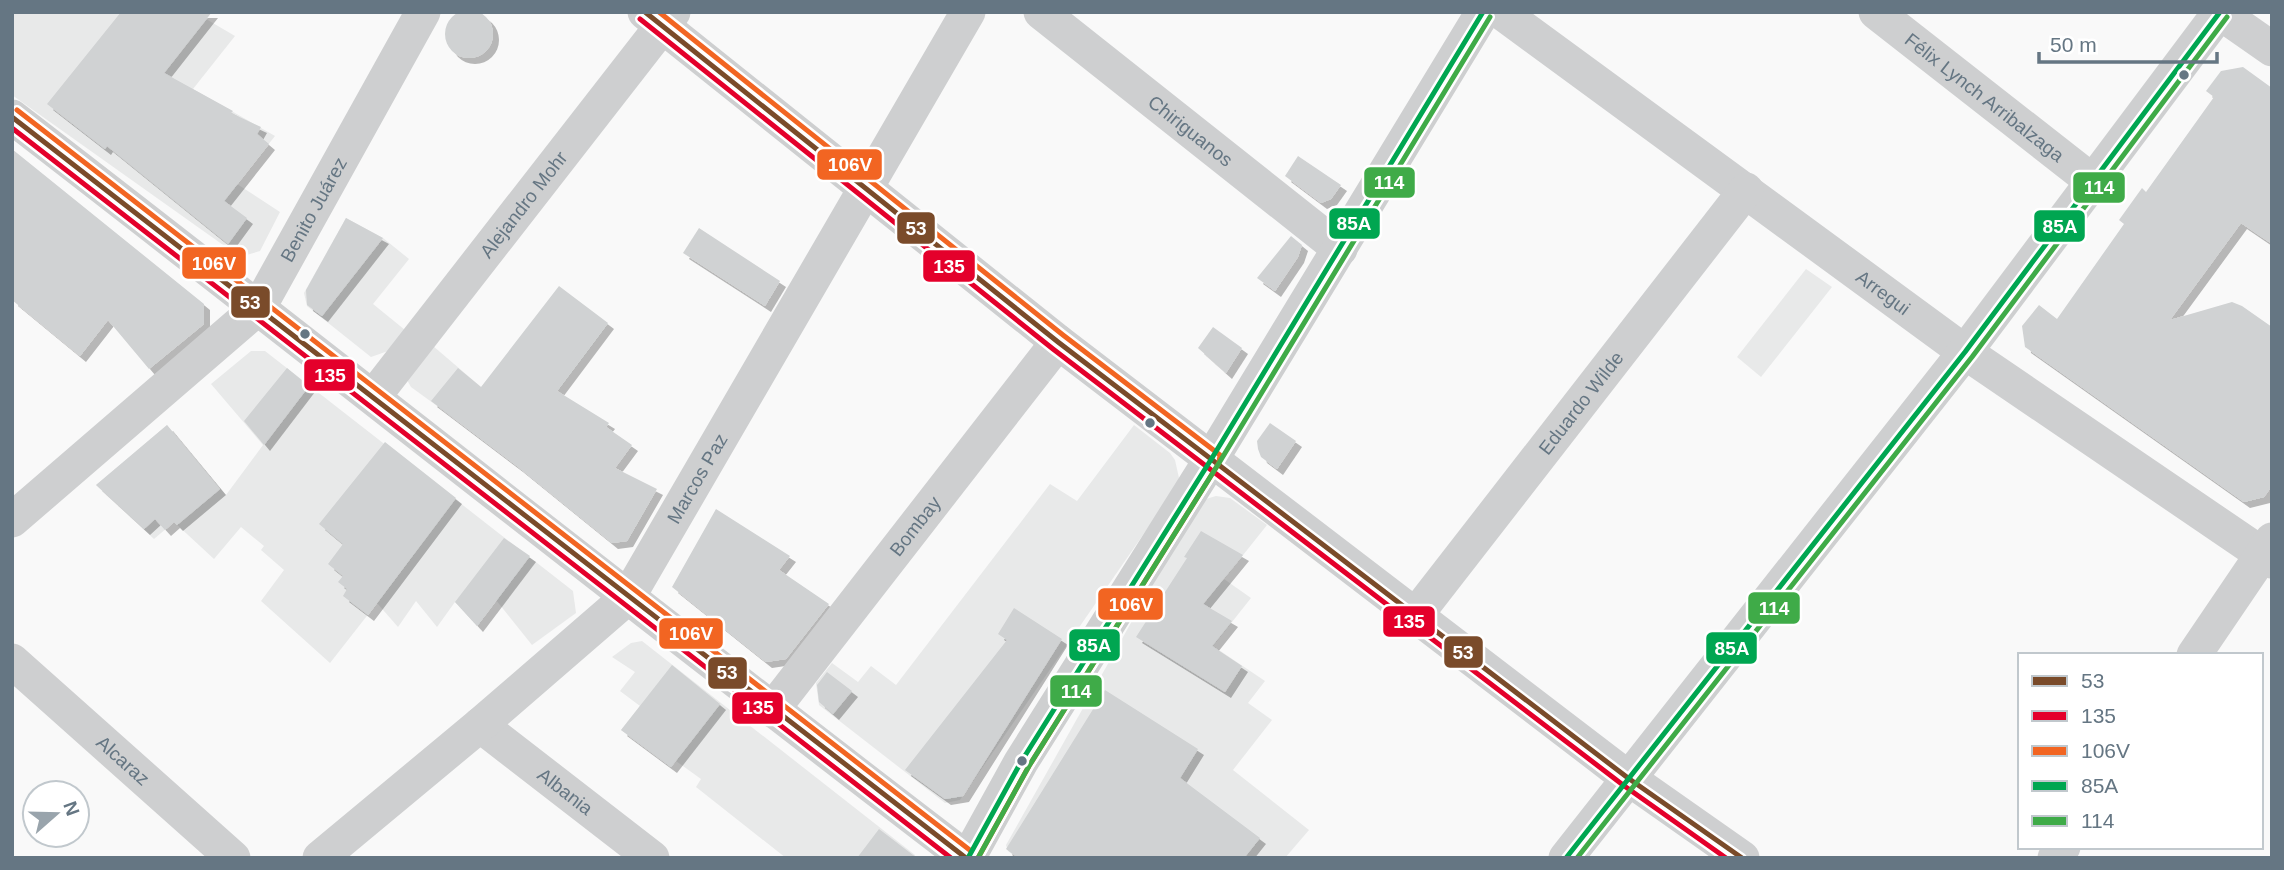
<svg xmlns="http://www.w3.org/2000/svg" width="2284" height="870" font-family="Helvetica,sans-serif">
<defs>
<filter id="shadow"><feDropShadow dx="6" dy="6" stdDeviation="0" flood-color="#0004"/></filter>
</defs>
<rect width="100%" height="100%" fill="#f9f9f9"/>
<!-- built -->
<g fill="#e8e9e9">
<path d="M12,12H164L206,19L235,36L193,89L275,136L237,184L280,212L260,251L240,257L12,95Z"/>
<path d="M346,218L383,238L409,259L373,304L405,330L388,351L371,357L307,306L304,293Z"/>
<path d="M1806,269L1832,287L1761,377L1737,357Z"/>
<path d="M433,346L481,387L455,419L411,387L407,380Z"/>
<path d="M251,351H265L573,591L576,613L532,645L496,600L477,626L455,602L437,627L416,601L398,627L377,603L330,663L261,601L284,570L261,550L264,546L241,527L214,559L174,522L154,539L96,485L167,425L226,495L263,445L211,384Z"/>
<path d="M1134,425L1170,453L1175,460L1179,478L1176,487L960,800L945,803L819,705L816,683L832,663L858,682L871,666L896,685L1050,484L1077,501Z"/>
<path d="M1216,496L1230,498L1267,525L1224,579L1251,598L1213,646L1265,681L1248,703L1272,720L1233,770L1309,830L1285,858H1017L1008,851L1006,845L1195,509L1206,499Z"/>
<path d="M642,641L915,855V858H786L696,787L701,779L676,761L671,767L621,730L640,706L620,691L635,672L612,657L631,643Z"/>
</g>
<!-- building -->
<g fill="#d0d2d3" filter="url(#shadow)">
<circle cx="469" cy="34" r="24"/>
<path d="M121,12H212L164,73L233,111L231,113L261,127L257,134L269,144L224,201L247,218L228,244L107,146L105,149L47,104Z"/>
<path d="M2243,67L2272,88V244L2241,223L2170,320L2232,302L2242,306L2272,327V486L2264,497L2244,502L2025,347L2022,326L2039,305L2057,319L2124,224L2119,220L2142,188L2146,192L2214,97L2206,91L2221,71Z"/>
<path d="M12,149L204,304V324L149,369L108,320L80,356L12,300Z"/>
<path d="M1298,156L1341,185L1331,199L1321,203L1285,176Z"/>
<path d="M346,218L383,238L322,316L307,305L306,290Z"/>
<path d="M699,228L780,281L765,306L683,253Z"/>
<path d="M1291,236L1302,245L1298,257L1275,291L1257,278Z"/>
<path d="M559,286L608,323L557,391L609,423L606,427L632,445L615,468L657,489L627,541L612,543L517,466L431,401L458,368L481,387Z"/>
<path d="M1213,327L1242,348L1226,373L1198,348Z"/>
<path d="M287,368L309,386L264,445L244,421Z"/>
<path d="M1270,423L1296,441L1277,469L1261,457L1258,449L1257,441Z"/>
<path d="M167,425L220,489L177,525L174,522L165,530L155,519L144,529L96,485Z"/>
<path d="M385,442L456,498L368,615L343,596L347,589L338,582L343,576L328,564L343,544L319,524Z"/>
<path d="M716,509L790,556L779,570L829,604L786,659L766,662L672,587Z"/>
<path d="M1201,531L1243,555L1203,604L1232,621L1212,646L1242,666L1225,692L1136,637L1187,558L1184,557Z"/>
<path d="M504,538L530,556L477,626L455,602Z"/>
<path d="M1014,608L1062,639L963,796L945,799L905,770L1007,640L998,634Z"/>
<path d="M672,665L720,704L671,767L621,730Z"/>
<path d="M827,672L852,691L833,714L819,702L817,685Z"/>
<path d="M1105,690L1198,749L1180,778L1260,838L1244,858H1018L1006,849Z"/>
<path d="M879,829L917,858H857Z"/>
</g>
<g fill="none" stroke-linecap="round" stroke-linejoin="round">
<!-- minor -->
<g stroke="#cecfd0" stroke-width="35">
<path d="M645,12L1058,342L1628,778L1742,858"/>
<path id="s1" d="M1041,12L1340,249"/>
<path id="s2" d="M1501,12L1965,352L2272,561"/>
<path id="s3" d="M1876,12L2092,181"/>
<path d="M2219,12L2272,49"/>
<path d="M12,117C331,363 646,614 966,858"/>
<path id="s4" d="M374,396L673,12"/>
<path id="s5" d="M12,520L259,307L423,12"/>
<path id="s6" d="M1415,616L1746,190"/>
<path d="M2194,655L2272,540"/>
<path id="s7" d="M12,661L233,858"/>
<path id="s8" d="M772,710L1058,342"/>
<path id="s9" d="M480,725L652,858"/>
<path id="s10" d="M320,858L480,725L628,597L968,12"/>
<path d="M968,858L1021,762L1212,458L1483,12"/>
<path d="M1566,858L1965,352L2220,12"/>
<path d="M2055,858L2063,847"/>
</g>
<!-- bus-1 casing -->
<g stroke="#fff" stroke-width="10">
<g id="bus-1">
<path d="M645,12L1058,342L1628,778L1742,858"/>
<path d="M12,117L966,858"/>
</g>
</g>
<!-- bus-2 casing -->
<g stroke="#fff" stroke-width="10">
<g id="bus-2">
<path d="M640,19L1053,349L1623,785L1726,858"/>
<path d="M12,128L951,858"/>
</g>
</g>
<!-- bus-3 casing -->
<g stroke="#fff" stroke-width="10">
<g id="bus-3">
<path d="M659,12L1063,335L1220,455L1219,463L1029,766L978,858"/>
<path d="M17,110L971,851"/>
</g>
</g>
<!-- bus-4 casing -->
<g stroke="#fff" stroke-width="10">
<g id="bus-4">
<path d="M968,858L1021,762L1212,458L1483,12"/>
<path d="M1566,858L1965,352L2220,12"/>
</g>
</g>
<!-- bus-5 casing -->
<g stroke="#fff" stroke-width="10">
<g id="bus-5">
<path d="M978,858L1029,766L1219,463L1490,17"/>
<path d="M1577,858L1972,357L2227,17"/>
</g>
</g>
<!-- bus-1 -->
<use href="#bus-1" stroke="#7a4b2a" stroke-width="5"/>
<!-- bus-2 -->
<use href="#bus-2" stroke="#e4002b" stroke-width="5"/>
<!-- bus-3 -->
<use href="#bus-3" stroke="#f26522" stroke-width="5"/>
<!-- bus-4 -->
<use href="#bus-4" stroke="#00a651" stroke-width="5"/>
<!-- bus-5 -->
<use href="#bus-5" stroke="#3fab48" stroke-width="5"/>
</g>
<!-- markers -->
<g fill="#657683" stroke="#fff" stroke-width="2.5">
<circle cx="2184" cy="75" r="6"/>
<circle cx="305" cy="334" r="6"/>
<circle cx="1150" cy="423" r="6"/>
<circle cx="1022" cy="761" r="6"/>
</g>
<g text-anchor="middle" stroke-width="7" stroke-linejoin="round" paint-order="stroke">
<!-- street labels -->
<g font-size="19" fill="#657683" stroke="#fff">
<text dy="7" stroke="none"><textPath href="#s3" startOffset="138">Félix Lynch Arribalzaga</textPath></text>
<text dy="7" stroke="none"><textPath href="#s1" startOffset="191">Chiriguanos</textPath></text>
<text dy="7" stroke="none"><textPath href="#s4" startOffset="243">Alejandro Mohr</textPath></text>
<text dy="7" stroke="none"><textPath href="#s5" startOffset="438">Benito Juárez</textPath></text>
<text dy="7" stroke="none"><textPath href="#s2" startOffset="474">Arregui</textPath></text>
<text dy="7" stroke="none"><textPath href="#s6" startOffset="270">Eduardo Wilde</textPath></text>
<text dy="7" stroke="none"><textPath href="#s10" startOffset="541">Marcos Paz</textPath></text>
<text dy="7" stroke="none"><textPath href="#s8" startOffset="233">Bombay</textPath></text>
<text dy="7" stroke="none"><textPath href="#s7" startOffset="149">Alcaraz</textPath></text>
<text dy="7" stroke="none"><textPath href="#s9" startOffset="108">Albania</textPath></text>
</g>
</g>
<g stroke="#fff" stroke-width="2.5">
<rect x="816" y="148" width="67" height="33" rx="7" fill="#f26522"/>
<rect x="1363" y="166" width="53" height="33" rx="7" fill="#3fab48"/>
<rect x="2072" y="171" width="54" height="33" rx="7" fill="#3fab48"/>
<rect x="1328" y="207" width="53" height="33" rx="7" fill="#00a651"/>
<rect x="2033" y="209" width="53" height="34" rx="7" fill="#00a651"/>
<rect x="896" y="211" width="40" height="34" rx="7" fill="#7a4b2a"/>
<rect x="181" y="246" width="66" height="34" rx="7" fill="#f26522"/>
<rect x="922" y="249" width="54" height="34" rx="7" fill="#e4002b"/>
<rect x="230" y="285" width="41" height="34" rx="7" fill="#7a4b2a"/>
<rect x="303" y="358" width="53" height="34" rx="7" fill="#e4002b"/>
<rect x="1097" y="587" width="67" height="34" rx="7" fill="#f26522"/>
<rect x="1747" y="591" width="54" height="34" rx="7" fill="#3fab48"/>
<rect x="1382" y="605" width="54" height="33" rx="7" fill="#e4002b"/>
<rect x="658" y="617" width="66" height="33" rx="7" fill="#f26522"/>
<rect x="1068" y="628" width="53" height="34" rx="7" fill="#00a651"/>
<rect x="1705" y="631" width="53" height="34" rx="7" fill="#00a651"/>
<rect x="1443" y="635" width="41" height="34" rx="7" fill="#7a4b2a"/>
<rect x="707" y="656" width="41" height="34" rx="7" fill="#7a4b2a"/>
<rect x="1049" y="674" width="54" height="34" rx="7" fill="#3fab48"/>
<rect x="731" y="691" width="53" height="34" rx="7" fill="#e4002b"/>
</g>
<g font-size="19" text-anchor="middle" font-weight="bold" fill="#fff">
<text x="850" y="171">106V</text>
<text x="1389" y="189">114</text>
<text x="2099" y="194">114</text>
<text x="1354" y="230">85A</text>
<text x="2060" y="233">85A</text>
<text x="916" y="235">53</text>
<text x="214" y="270">106V</text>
<text x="949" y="273">135</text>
<text x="250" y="309">53</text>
<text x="330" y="382">135</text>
<text x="1131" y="611">106V</text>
<text x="1774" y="615">114</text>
<text x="1409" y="628">135</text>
<text x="691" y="640">106V</text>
<text x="1094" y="652">85A</text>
<text x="1732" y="655">85A</text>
<text x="1463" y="659">53</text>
<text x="727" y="679">53</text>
<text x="1076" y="698">114</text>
<text x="758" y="714">135</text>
</g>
<!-- border -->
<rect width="2284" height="870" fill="none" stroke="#657683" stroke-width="28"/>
<!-- legend -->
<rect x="2018" y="653" width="245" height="196" fill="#ffffff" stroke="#c1c8cd" stroke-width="2"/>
<rect x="2032" y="676" width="35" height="10" fill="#7a4b2a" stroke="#c1c8cd" stroke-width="2"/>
<text x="2081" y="688" font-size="21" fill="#657683">53</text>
<rect x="2032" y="711" width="35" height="10" fill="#e4002b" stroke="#c1c8cd" stroke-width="2"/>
<text x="2081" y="723" font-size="21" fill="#657683">135</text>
<rect x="2032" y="746" width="35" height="10" fill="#f26522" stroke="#c1c8cd" stroke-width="2"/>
<text x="2081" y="758" font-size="21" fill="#657683">106V</text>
<rect x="2032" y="781" width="35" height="10" fill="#00a651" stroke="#c1c8cd" stroke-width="2"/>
<text x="2081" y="793" font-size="21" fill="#657683">85A</text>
<rect x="2032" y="816" width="35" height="10" fill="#3fab48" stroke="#c1c8cd" stroke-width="2"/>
<text x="2081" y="828" font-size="21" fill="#657683">114</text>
<!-- north arrow -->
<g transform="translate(56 814) rotate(70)"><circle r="33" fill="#ffffff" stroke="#c1c8cd" stroke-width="2"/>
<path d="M0-5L12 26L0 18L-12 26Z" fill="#99a4ac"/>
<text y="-10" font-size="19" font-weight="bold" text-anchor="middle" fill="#657683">N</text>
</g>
<!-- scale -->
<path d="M2039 52v10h178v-10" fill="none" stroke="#657683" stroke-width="3.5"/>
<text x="2050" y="52" font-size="21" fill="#657683" stroke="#ffffff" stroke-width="5" paint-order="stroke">50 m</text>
</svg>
